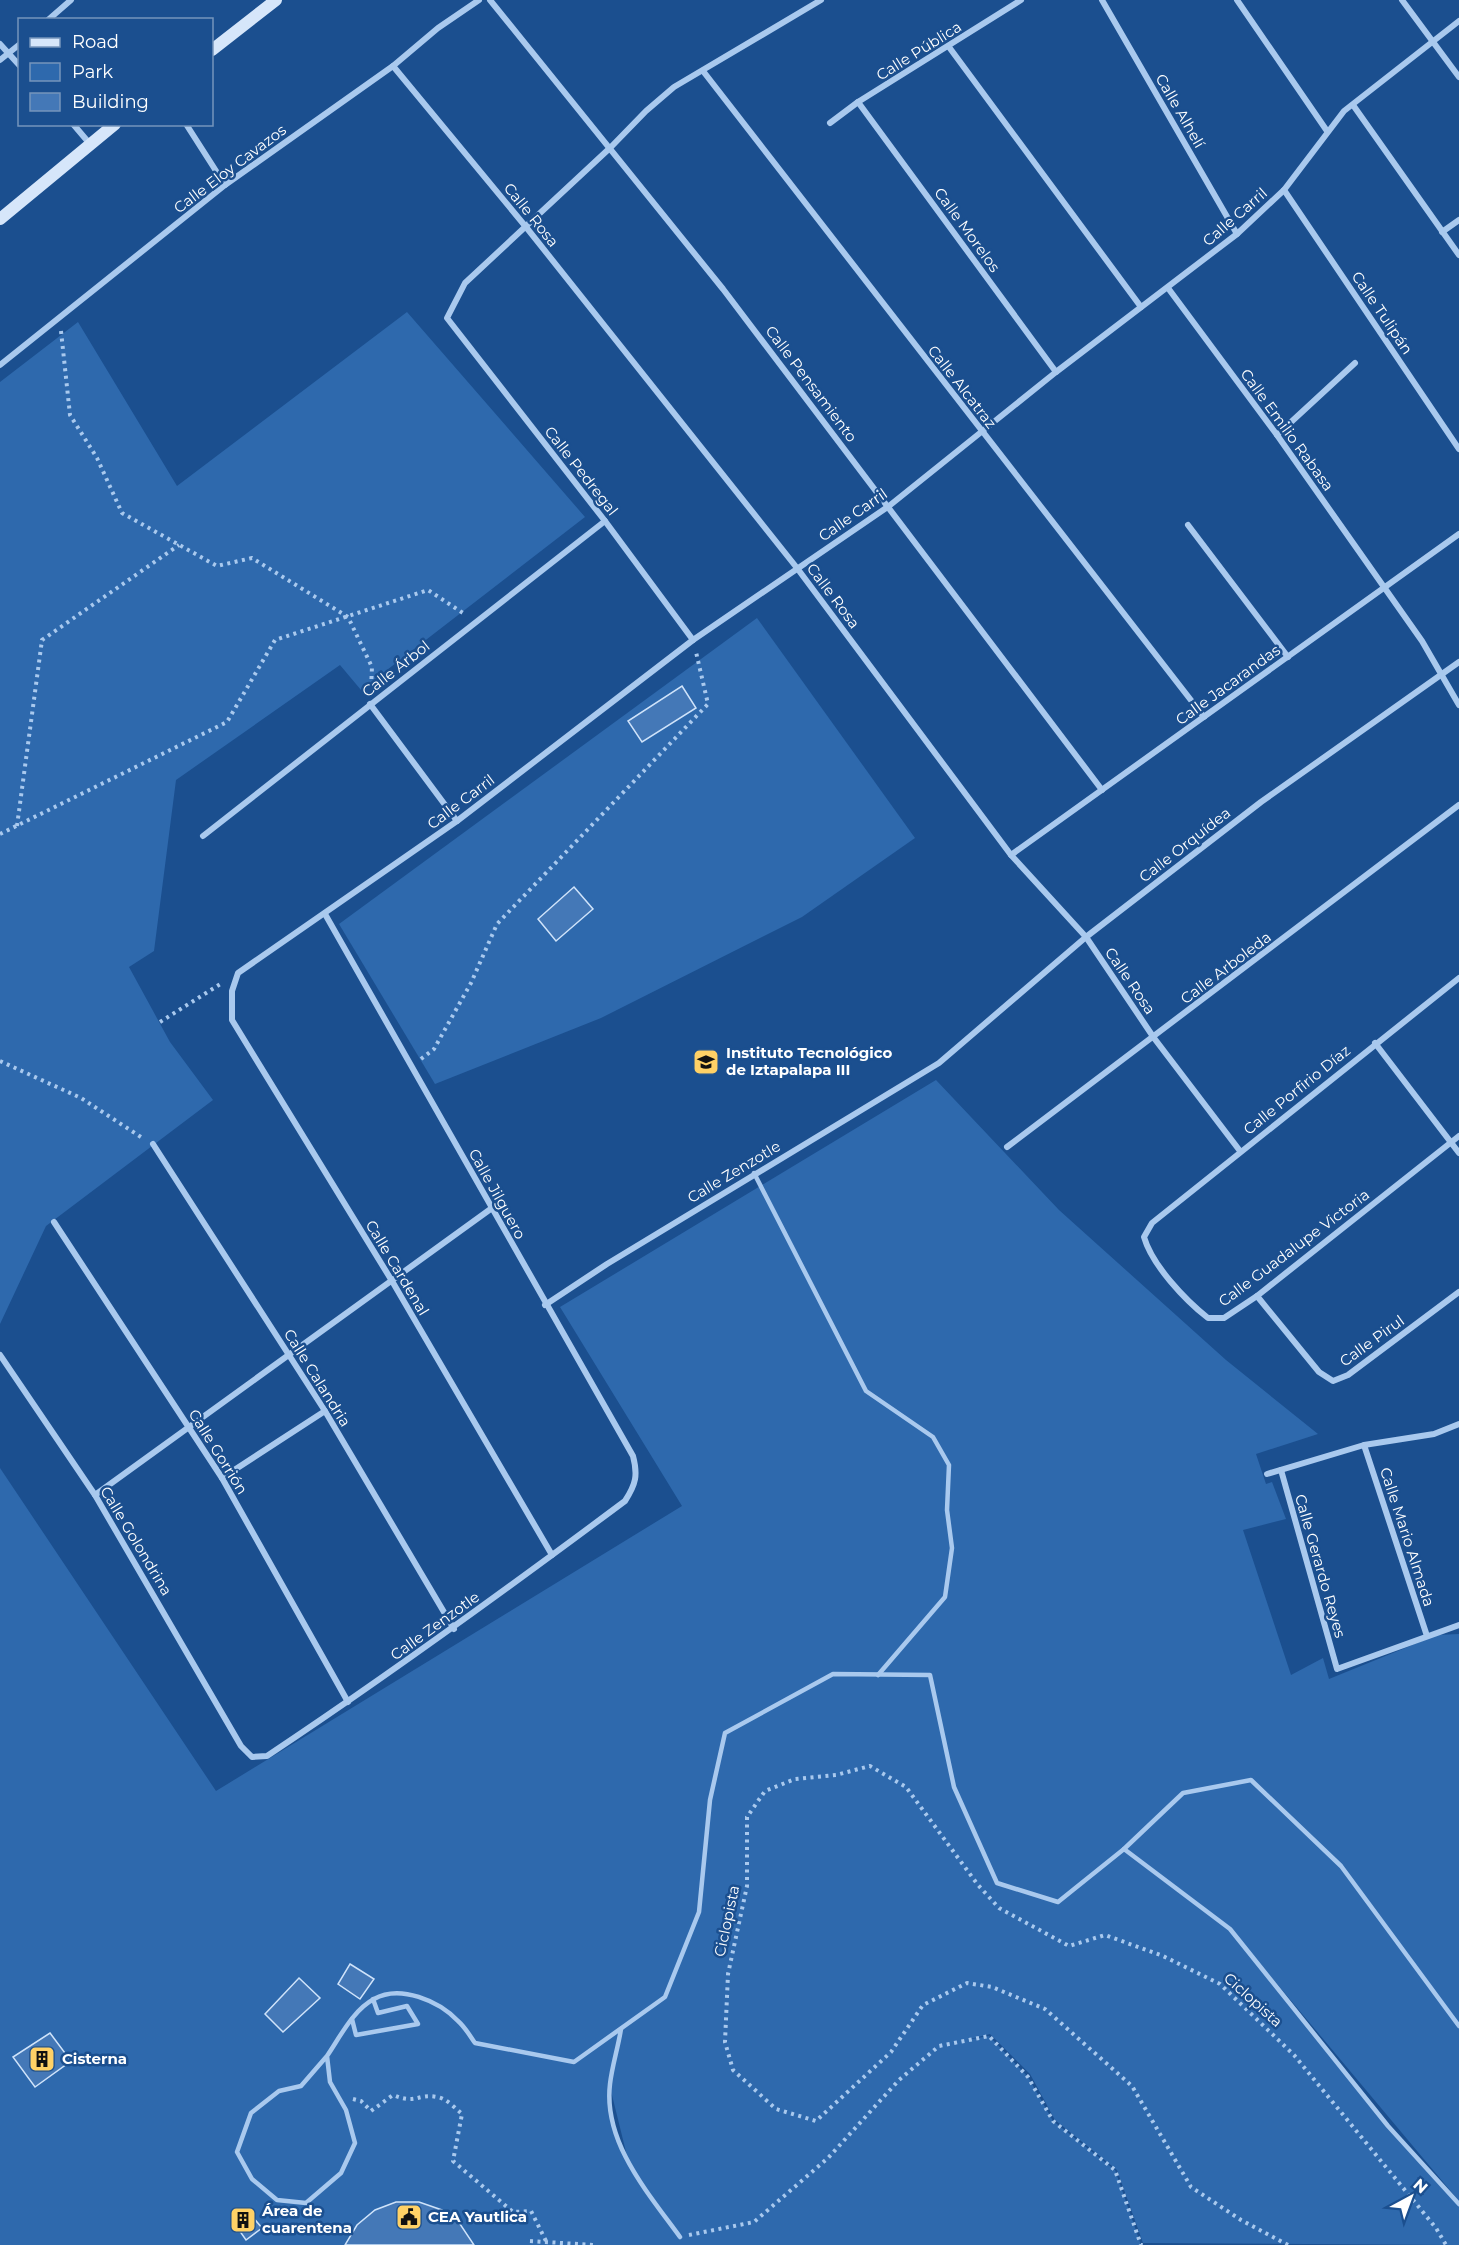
<svg xmlns="http://www.w3.org/2000/svg" width="1459" height="2245" font-family="Montserrat,sans-serif">
<rect width="100%" height="100%" fill="#1b4f8f"/>
<!-- green -->
<g fill="#2e69ad" fill-rule="evenodd">
<path d="M407,312L585,517L361,690L340,665L176,780L154,951L129,967L170,1042L213,1100L46,1226L0,1324V382L78,322L177,486Z"/>
<path d="M757,618L915,838L802,917L601,1018L435,1084L339,924Z"/>
<path d="M936,1080L1059,1210L1226,1360L1318,1434L1256,1454L1266,1484L1272,1482L1286,1519L1243,1530L1291,1675L1323,1658L1329,1679L1437,1635L1459,1634V2201L1262,1966L1388,2126L1459,2204V2245L1143,2243L1117,2170L1055,2120L1030,2074L990,2034L966,2040L989,2036L1028,2077L1053,2121L1115,2170L1141,2245H0V1468L216,1791L682,1506L560,1307ZM611,2091L627,2156L613,2130Z"/>
</g>
<!-- building -->
<g fill="#4478b7" stroke="#cfe3fa" stroke-width="1.5">
<path d="M682,686L696,708L642,742L628,721Z"/>
<path d="M574,887L593,909L556,941L538,919Z"/>
<path d="M350,1964L374,1979L360,1999L338,1984Z"/>
<path d="M299,1978L320,1998L283,2032L265,2014Z"/>
<path d="M50,2033L71,2061L35,2087L13,2057Z"/>
<path d="M396,2202H419L442,2210L460,2224L474,2245H345L357,2225L375,2210Z"/>
<path d="M246,2209L262,2228L246,2240L232,2220Z"/>
</g>
<g fill="none" stroke-linecap="round" stroke-linejoin="round">
<!-- path -->
<g stroke="#a9c9ee" stroke-width="4" stroke-dasharray="3 4.5" stroke-linecap="butt">
<path d="M61,331L70,415L97,458L122,513L217,566L252,558L348,617L372,667L371,688"/>
<path d="M17,826L42,640L179,545"/>
<path d="M0,834L227,722L275,640L428,590L466,615"/>
<path d="M160,1022L222,983"/>
<path d="M421,1059L434,1049L471,983L497,924L708,704L696,652"/>
<path d="M0,1061L81,1098L144,1139"/>
<path d="M353,2099L361,2101L371,2111L393,2095C417,2105 417,2093 437,2097C446,2098 455,2108 462,2114L453,2161L513,2212L531,2211L546,2241"/>
<path d="M689,2235L754,2222L828,2158L899,2080L939,2046L989,2036L1028,2077L1053,2121L1115,2170L1141,2245H1144"/>
<path d="M530,2241L593,2245"/>
<path d="M1288,2245L1241,2220L1191,2187L1132,2086L1045,2009L992,1987L967,1983L923,2005L891,2052L816,2121L776,2109L733,2070L725,2042L728,1974L747,1886V1817L765,1791L795,1779L836,1775L870,1766L906,1787L978,1885L999,1908L1069,1946L1105,1935L1163,1956L1220,1984L1294,2055L1436,2228L1446,2245"/>
</g>
<!-- lane -->
<g stroke="#a9c9ee" stroke-width="4.5">
<path d="M754,1173L866,1391L933,1437L949,1465L947,1510L952,1548L945,1597L878,1675"/>
<path d="M1124,1849L1183,1793L1251,1780L1341,1866L1459,2026"/>
<path d="M352,2019L356,2035L418,2024L407,2006L378,2013L373,1999"/>
<path d="M621,2029C618,2048 612,2066 610,2084C603,2142 648,2193 680,2237"/>
<path d="M327,2056L301,2086L279,2091L251,2113L237,2152L252,2179L277,2200L306,2203L341,2173L355,2143L346,2110L330,2082L327,2056C340,2037 353,2010 374,1999C400,1984 439,2001 458,2021C465,2027 470,2036 475,2043L574,2062L665,1997L699,1912L710,1800L725,1733L833,1674L930,1675L954,1787L997,1883L1058,1902L1124,1849L1230,1929L1388,2126L1459,2204"/>
</g>
<!-- street -->
<g stroke="#a9c9ee" stroke-width="6">
<path d="M490,0L723,289L1102,790"/>
<path d="M1102,0L1237,234"/>
<path d="M1237,0L1327,131"/>
<path d="M1402,0L1459,77"/>
<path d="M48,20L71,0"/>
<path d="M0,44L20,66"/>
<path d="M949,47L1141,307"/>
<path d="M0,60L20,44"/>
<path d="M393,66L526,227L797,568L1011,855L1086,937L1154,1038L1240,1151"/>
<path d="M703,71L1204,717"/>
<path d="M858,102L1056,372"/>
<path d="M1353,105L1459,255"/>
<path d="M830,123L858,102L1021,0"/>
<path d="M73,124L90,144"/>
<path d="M186,124L225,185"/>
<path d="M1284,190L1459,449"/>
<path d="M1442,232L1459,220"/>
<path d="M1168,288L1277,435L1422,641L1459,705"/>
<path d="M0,365L225,185L393,66L438,28L479,0"/>
<path d="M1277,435L1355,363"/>
<path d="M1188,525L1288,657"/>
<path d="M693,640L605,521L447,318L465,283L611,147L646,111L674,87L821,0"/>
<path d="M370,704L457,821"/>
<path d="M203,836L605,521"/>
<path d="M1011,855L1459,534"/>
<path d="M1459,978L1152,1223L1144,1237C1152,1265 1185,1300 1208,1318H1224L1257,1296L1459,1136"/>
<path d="M1375,1043L1459,1153"/>
<path d="M153,1144L325,1411L454,1629"/>
<path d="M1007,1147L1459,805"/>
<path d="M54,1222L222,1478L348,1702"/>
<path d="M1257,1296L1319,1372L1333,1381L1348,1375L1459,1292"/>
<path d="M545,1305L607,1264L939,1063L1086,937L1261,802L1459,662"/>
<path d="M0,1355L95,1495L241,1746L252,1757L267,1756C389,1675 507,1589 625,1501C636,1484 638,1475 633,1456L325,914"/>
<path d="M1364,1445L1427,1636"/>
<path d="M1281,1470L1337,1669L1459,1625"/>
<path d="M1267,1474L1364,1445L1434,1434L1459,1424"/>
<path d="M222,1478L325,1411"/>
<path d="M95,1495L492,1208"/>
<path d="M552,1555L392,1281L232,1020V991L238,973L457,821L693,640L889,506L1056,372L1237,234L1284,190L1344,111L1459,21"/>
</g>
<!-- secondary -->
<g stroke="#d6e6fa" stroke-width="12">
<path d="M212,50L276,0"/>
<path d="M0,219L115,124"/>
</g>
</g>
<!-- icons -->
<defs>
<g id="school-square" transform="scale(1.35)"><rect x="-9" y="-9" width="18" height="18" rx="4" fill="#ffd166" stroke="#1b4f8f"/><path d="M0-5L7-2L0 1L-7-2ZM-4 1L0 2.5L4 1V4Q0 6-4 4Z" fill="#111"/></g>
<g id="building-square" transform="scale(1.35)"><rect x="-9" y="-9" width="18" height="18" rx="4" fill="#ffd166" stroke="#1b4f8f"/><path d="M-4-6H4V6H1V3H-1V6H-4ZM-2.5-4.3h1.7v1.8h-1.7ZM.8-4.3h1.7v1.8H.8ZM-2.5-1h1.7V.8h-1.7ZM.8-1h1.7V.8H.8Z" fill="#111"/></g>
<g id="civic-square" transform="scale(1.35)"><rect x="-9" y="-9" width="18" height="18" rx="4" fill="#ffd166" stroke="#1b4f8f"/><path d="M-.6-6.5H3V-4.5H.6V-3L4-1V1h2V6H-6V1h2V-1L-.6-3ZM-1.2 2.5V6h2.4V2.5Z" fill="#111"/></g>
</defs>
<g fill-rule="evenodd">
<use href="#school-square" x="706" y="1062"/>
<use href="#building-square" x="42" y="2059"/>
<use href="#civic-square" x="409" y="2217"/>
<use href="#building-square" x="243" y="2220"/>
</g>
<g text-anchor="middle" stroke-width="5" stroke-linejoin="round" paint-order="stroke">
<!-- street labels -->
<g font-size="15" fill="#fff" stroke="#1b4f8f">
<text transform="translate(919 51) rotate(-32)" y="5">Calle Pública</text>
<text transform="translate(1180 111) rotate(60)" y="5">Calle Alhelí</text>
<text transform="translate(230 169) rotate(-37)" y="5">Calle Eloy Cavazos</text>
<text transform="translate(531 215) rotate(51)" y="5">Calle Rosa</text>
<text transform="translate(1235 217) rotate(-41)" y="5">Calle Carril</text>
<text transform="translate(967 230) rotate(54)" y="5">Calle Morelos</text>
<text transform="translate(1382 313) rotate(56)" y="5">Calle Tulipán</text>
<text transform="translate(811 384) rotate(53)" y="5">Calle Pensamiento</text>
<text transform="translate(962 387) rotate(52)" y="5">Calle Alcatraz</text>
<text transform="translate(1287 430) rotate(54)" y="5">Calle Emilio Rabasa</text>
<text transform="translate(581 471) rotate(52)" y="5">Calle Pedregal</text>
<text transform="translate(853 515) rotate(-35)" y="5">Calle Carril</text>
<text transform="translate(833 596) rotate(53)" y="5">Calle Rosa</text>
<text transform="translate(396 669) rotate(-38)" y="5">Calle Árbol</text>
<text transform="translate(1228 685) rotate(-36)" y="5">Calle Jacarandas</text>
<text transform="translate(461 802) rotate(-37)" y="5">Calle Carril</text>
<text transform="translate(1185 845) rotate(-38)" y="5">Calle Orquídea</text>
<text transform="translate(1226 968) rotate(-37)" y="5">Calle Arboleda</text>
<text transform="translate(1130 981) rotate(56)" y="5">Calle Rosa</text>
<text transform="translate(1297 1090) rotate(-39)" y="5">Calle Porfirio Díaz</text>
<text transform="translate(734 1172) rotate(-31)" y="5">Calle Zenzotle</text>
<text transform="translate(497 1194) rotate(61)" y="5">Calle Jilguero</text>
<text transform="translate(1294 1248) rotate(-37)" y="5">Calle Guadalupe Victoria</text>
<text transform="translate(397 1268) rotate(59)" y="5">Calle Cardenal</text>
<text transform="translate(1372 1341) rotate(-36)" y="5">Calle Pirul</text>
<text transform="translate(317 1378) rotate(58)" y="5">Calle Calandria</text>
<text transform="translate(218 1452) rotate(58)" y="5">Calle Gorrión</text>
<text transform="translate(1407 1537) rotate(72)" y="5">Calle Mario Almada</text>
<text transform="translate(136 1541) rotate(59)" y="5">Calle Golondrina</text>
<text transform="translate(1320 1566) rotate(74)" y="5">Calle Gerardo Reyes</text>
<text transform="translate(435 1626) rotate(-36)" y="5">Calle Zenzotle</text>
<text transform="translate(727 1921) rotate(-78)" y="5">Ciclopista</text>
<text transform="translate(1253 2000) rotate(42)" y="5">Ciclopista</text>
</g>
<!-- poi labels -->
<g font-size="15" font-weight="bold" fill="#fff" stroke="#1b4f8f" text-anchor="start">
<text x="726" y="1058">Instituto Tecnológico<tspan x="726" dy="17">de Iztapalapa III</tspan></text>
<text x="62" y="2064">Cisterna</text>
<text x="262" y="2216">Área de<tspan x="262" dy="17">cuarentena</tspan></text>
<text x="428" y="2222">CEA Yautlica</text>
</g>
</g>
<!-- legend -->
<rect x="18" y="18" width="195" height="108" fill="#1b4f8f" stroke="#7695bc" stroke-width="1.5"/>
<rect x="30" y="38" width="30" height="9" fill="#d6e6fa" stroke="#7695bc" stroke-width="1.5"/>
<text x="72" y="48" font-size="18" fill="#ffffff">Road</text>
<rect x="30" y="63" width="30" height="18" fill="#2e69ad" stroke="#7695bc" stroke-width="1.5"/>
<text x="72" y="78" font-size="18" fill="#ffffff">Park</text>
<rect x="30" y="93" width="30" height="18" fill="#4478b7" stroke="#7695bc" stroke-width="1.5"/>
<text x="72" y="108" font-size="18" fill="#ffffff">Building</text>
<!-- north arrow -->
<g transform="translate(1411 2197) rotate(41)" stroke="#1b4f8f" stroke-width="4.5" paint-order="stroke">
<path d="M0-4.5L10 22L0 15L-10 22Z" fill="#ffffff"/>
<text y="-9" font-size="16" font-weight="bold" text-anchor="middle" fill="#ffffff">N</text>
</g>
</svg>
